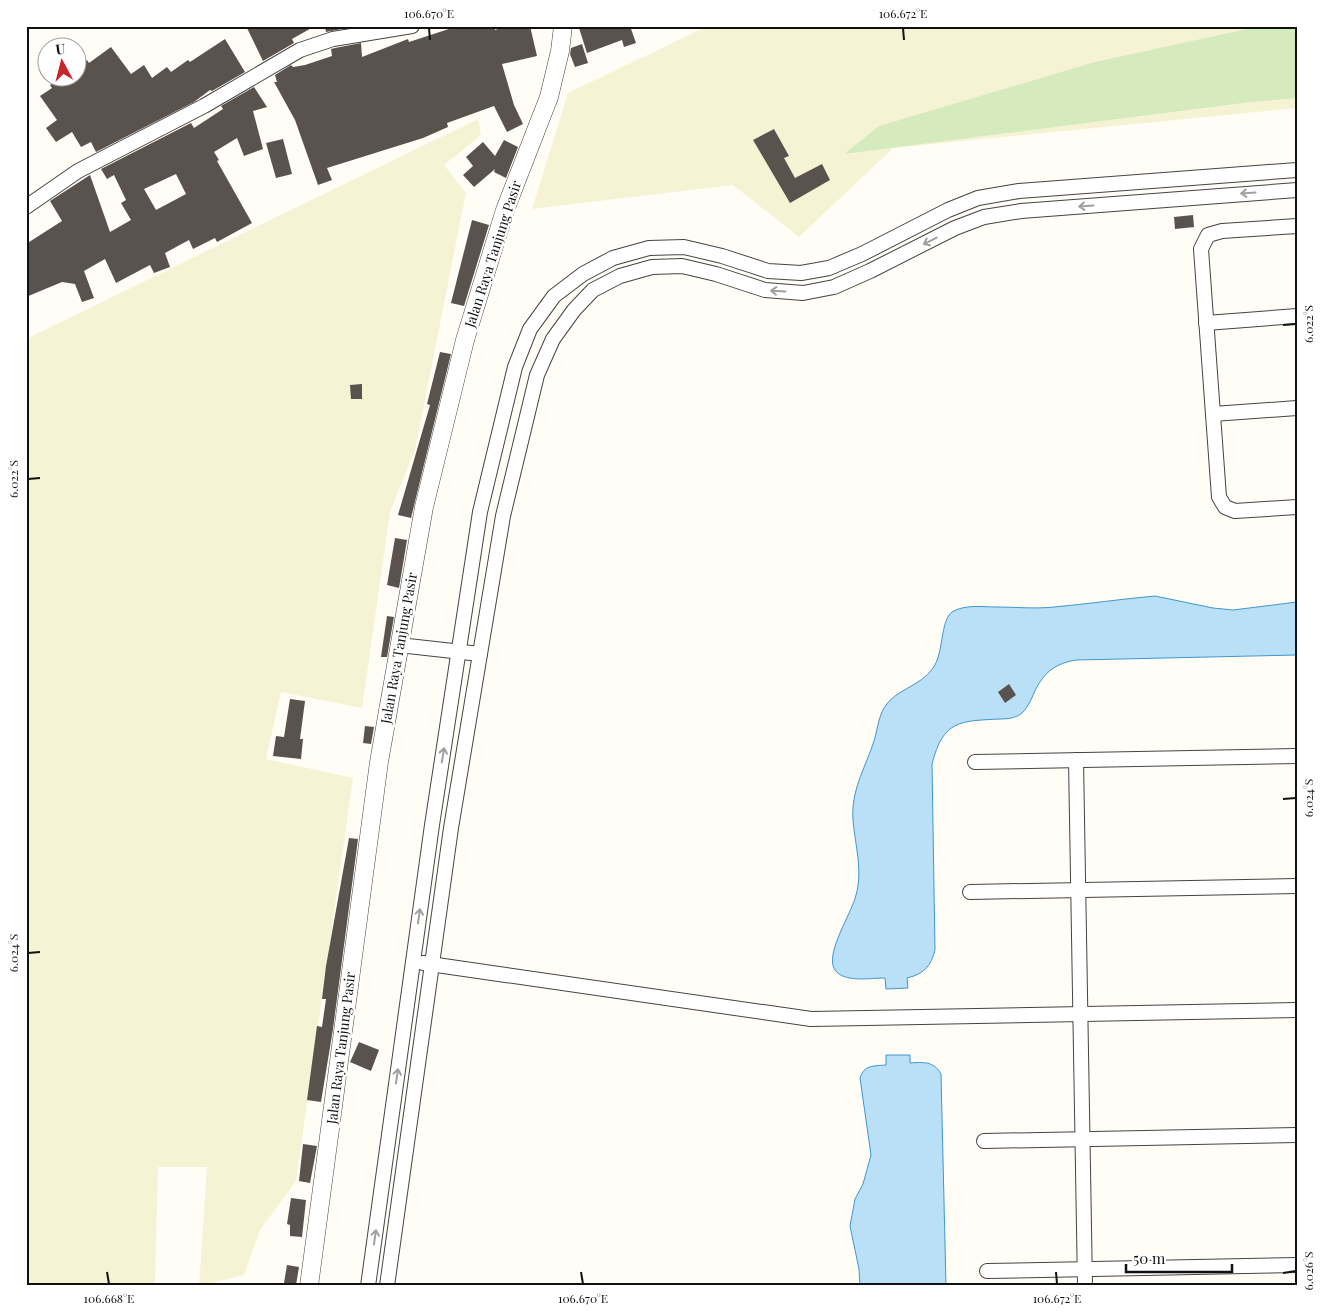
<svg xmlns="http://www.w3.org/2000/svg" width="1323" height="1312" font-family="'Playfair Display',serif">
<rect width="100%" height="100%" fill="#fffdf5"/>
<!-- farmland -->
<g fill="#f6f3d4">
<path d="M708,26H1297V108L893,148L799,237L733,185L532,209L568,93Z"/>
<path d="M478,119L481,135L444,165L466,193L415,450L390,512L362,708L281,692L266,759L353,778L296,1181L260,1230L244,1275L199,1286L207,1167H158L155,1286H26V339Z"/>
</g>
<!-- green -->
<path fill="#d5ebbd" d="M1261,26H1297V98L1251,102L844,154L879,126L1095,62Z"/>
<!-- water -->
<g fill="#b9e0f7" stroke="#3f96cf">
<path d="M1155,596L1213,608L1233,610L1297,602V655L1077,660C1055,663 1043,673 1034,693C1031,700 1028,707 1022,713C1016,718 1008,719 1000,719C960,721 943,720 932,764L935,950C931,966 924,974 907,978L908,988L886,989L885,978C871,978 844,983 835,970C824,954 852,913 856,895C863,870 855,845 853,820C851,791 864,770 873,744C877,733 878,718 884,708C895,689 920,687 933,668C944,653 940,621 952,612C965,604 983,607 997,607C1015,607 1035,609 1054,607C1088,604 1121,599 1155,596Z"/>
<path d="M886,1055H910V1063C923,1062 934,1061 941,1074L946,1286H860L859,1269L850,1226L855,1199L863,1184L871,1155L860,1078C864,1065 873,1066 886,1065Z"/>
</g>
<!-- building -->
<g fill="#5a524d" fill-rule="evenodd">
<path d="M246,26H315L292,39L294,43L263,61Z"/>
<path d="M325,26H357L326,32Z"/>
<path d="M468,26H475V29L494,26L495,30L506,26L508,29L530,26L537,56L502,64L514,105L523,124L507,132L494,106L447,123L448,127L423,138L327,168L332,180L318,185L295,120L274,82H277L275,75L291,65L293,67L305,65L332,56L331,49L335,48L361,43L362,57L408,39L409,42L455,27L456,29Z"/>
<path d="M585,26H630L636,43L624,47L622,40L587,53L579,28Z"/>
<path d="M225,39L245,72L212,91L210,90L194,102L96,152L91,142L81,147L72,132L56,142L46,128L57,120L40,96L52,88L50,85L61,78H78V67L87,60L89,63L111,47L131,74L144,65L152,78L167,67L171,72L188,60L190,62Z"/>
<path d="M582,44L588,63L575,67L570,54L571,48Z"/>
<path d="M254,87L267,107L253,111L263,149L244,156L237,138L214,152L219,160L217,161L252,223L217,242L215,238L193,249L189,240L165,253L170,267L154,273L150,265L116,283L105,259L84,271L94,298L82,302L75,284L62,282L26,297V244L62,221L50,201L90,175L110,232L131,220L121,203L126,200L114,175L107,179L101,169L191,123L194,128L223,109L221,106ZM176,174L186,194L156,210L144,189Z"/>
<path d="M774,129L789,156L784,158L795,178L822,164L830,180L790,203L753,140Z"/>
<path d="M283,139L292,174L276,178L266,143Z"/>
<path d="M504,140L518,147L506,178L494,172L495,169L474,187L463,175L473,166L466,157L483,142L495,156Z"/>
<path d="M1193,215L1194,227L1175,229L1174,217Z"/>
<path d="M472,220L489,225L464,306L451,303Z"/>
<path d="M440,352L451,354L411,518L398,515L430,405L427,404Z"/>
<path d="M362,384V399H351L350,385Z"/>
<path d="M395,538L407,540L399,588L387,585Z"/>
<path d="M387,616L394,617L387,657H381Z"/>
<path d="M1009,684L1016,695L1005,703L998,692Z"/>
<path d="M290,699L305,701L300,739H303L301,759L273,756L276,736L284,737Z"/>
<path d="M365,726L374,727L371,744L363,743Z"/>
<path d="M349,838L358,839L333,1029L321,1102L307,1100L317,1026L322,1027L326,999H322L326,966Z"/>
<path d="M359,1042L379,1050L371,1071L350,1062Z"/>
<path d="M303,1144L317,1146L310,1183L299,1181Z"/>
<path d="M291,1198L306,1200L302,1237L290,1236V1225L287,1224Z"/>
<path d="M287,1265L299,1267L296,1285L284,1283Z"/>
</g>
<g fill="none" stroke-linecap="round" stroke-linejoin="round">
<!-- minor casing -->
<g stroke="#444" stroke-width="16">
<g id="minor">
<path d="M26,207L78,171L204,106L300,50L333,39L412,26"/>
<path d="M1297,226L1222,231L1208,235L1201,249L1219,497L1225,507L1235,511L1297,507"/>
<path d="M1206,323L1297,316"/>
<path d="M1213,414L1297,408"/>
<path d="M399,645L480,654"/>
<path d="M1076,760L1085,1286"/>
<path d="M975,762L1297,756"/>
<path d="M970,892L1297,886"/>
<path d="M423,963L811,1019L1297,1010"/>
<path d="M984,1141L1297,1135"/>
<path d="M987,1271L1297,1265"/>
<path d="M368,1286L432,825L480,512L515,367L530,329L554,296L583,274L613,258L649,248L684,247L722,256L768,271L801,273L829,268L862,254L948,210L978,198L1019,191L1297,170"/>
<path d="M387,1286L451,828L503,516L537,375L553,339L574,310L593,290L620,276L652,267L682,266L716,274L765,290L803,293L834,287L870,271L955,228L984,217L1021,211L1297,190"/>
</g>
</g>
<!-- tertiary casing -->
<g stroke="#444" stroke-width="19">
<path id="tertiary" d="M309,1286L379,762L424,507L465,340L505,210L549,97L560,51L563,26"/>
</g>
<!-- minor -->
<use href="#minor" stroke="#fff" stroke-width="14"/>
<!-- tertiary -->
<use href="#tertiary" stroke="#fff" stroke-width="18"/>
</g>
<!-- one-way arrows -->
<defs><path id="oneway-shaft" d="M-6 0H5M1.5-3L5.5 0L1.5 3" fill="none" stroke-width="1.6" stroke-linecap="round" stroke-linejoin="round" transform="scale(1.25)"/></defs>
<g stroke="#a0a0a0">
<use href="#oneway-shaft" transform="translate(1248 193) rotate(176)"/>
<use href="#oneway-shaft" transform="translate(1086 206) rotate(176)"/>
<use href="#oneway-shaft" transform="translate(930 241) rotate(153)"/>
<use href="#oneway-shaft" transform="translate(778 291) rotate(-177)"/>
<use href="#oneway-shaft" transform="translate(443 755) rotate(-81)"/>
<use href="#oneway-shaft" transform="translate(419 916) rotate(-82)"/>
<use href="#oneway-shaft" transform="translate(397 1076) rotate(-82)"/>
<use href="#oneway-shaft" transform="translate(375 1237) rotate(-82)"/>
</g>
<!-- ticks -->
<path fill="none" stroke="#111" stroke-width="2" d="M429,28L430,40M903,28L904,40M1283,325L1296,324M28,479L40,478M1283,799L1296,798M28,953L40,952M107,1272L109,1284M581,1272L583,1284M1056,1272L1057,1284M1283,1273L1296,1271"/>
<g text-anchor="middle" stroke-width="5" stroke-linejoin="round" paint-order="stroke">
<!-- street labels -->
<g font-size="14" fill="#111" stroke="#fff">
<text transform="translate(493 254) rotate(-72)" y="5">Jalan Raya Tanjung Pasir</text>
<text transform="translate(399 648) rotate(-80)" y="5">Jalan Raya Tanjung Pasir</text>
<text transform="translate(341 1048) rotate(-83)" y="5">Jalan Raya Tanjung Pasir</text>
</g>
</g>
<!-- border -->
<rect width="1323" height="1312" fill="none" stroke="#ffffff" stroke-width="55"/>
<!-- north arrow -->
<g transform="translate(62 62) rotate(353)"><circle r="24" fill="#ffffff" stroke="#a0a0a0"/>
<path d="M0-4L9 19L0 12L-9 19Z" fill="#c4262e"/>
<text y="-8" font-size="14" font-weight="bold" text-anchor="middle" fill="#111111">U</text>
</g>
<!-- scale -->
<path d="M1126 1264v8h106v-8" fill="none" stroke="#111111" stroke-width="2.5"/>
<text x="1133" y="1264" font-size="15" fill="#111111" stroke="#ffffff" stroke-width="4" paint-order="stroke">50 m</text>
<rect x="28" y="28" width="1268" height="1256" fill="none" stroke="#111" stroke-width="2"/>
<g font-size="12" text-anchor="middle" fill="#111">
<text x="429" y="18">106.670°E</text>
<text x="903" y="18">106.672°E</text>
<text transform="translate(1309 324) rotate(-90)" y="4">6.022°S</text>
<text transform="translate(14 479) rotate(-90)" y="4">6.022°S</text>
<text transform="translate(1309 798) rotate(-90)" y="4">6.024°S</text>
<text transform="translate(14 953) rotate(-90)" y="4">6.024°S</text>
<text transform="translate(1309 1271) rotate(-90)" y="4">6.026°S</text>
<text x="109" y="1303">106.668°E</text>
<text x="583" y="1303">106.670°E</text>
<text x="1057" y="1303">106.672°E</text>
</g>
</svg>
